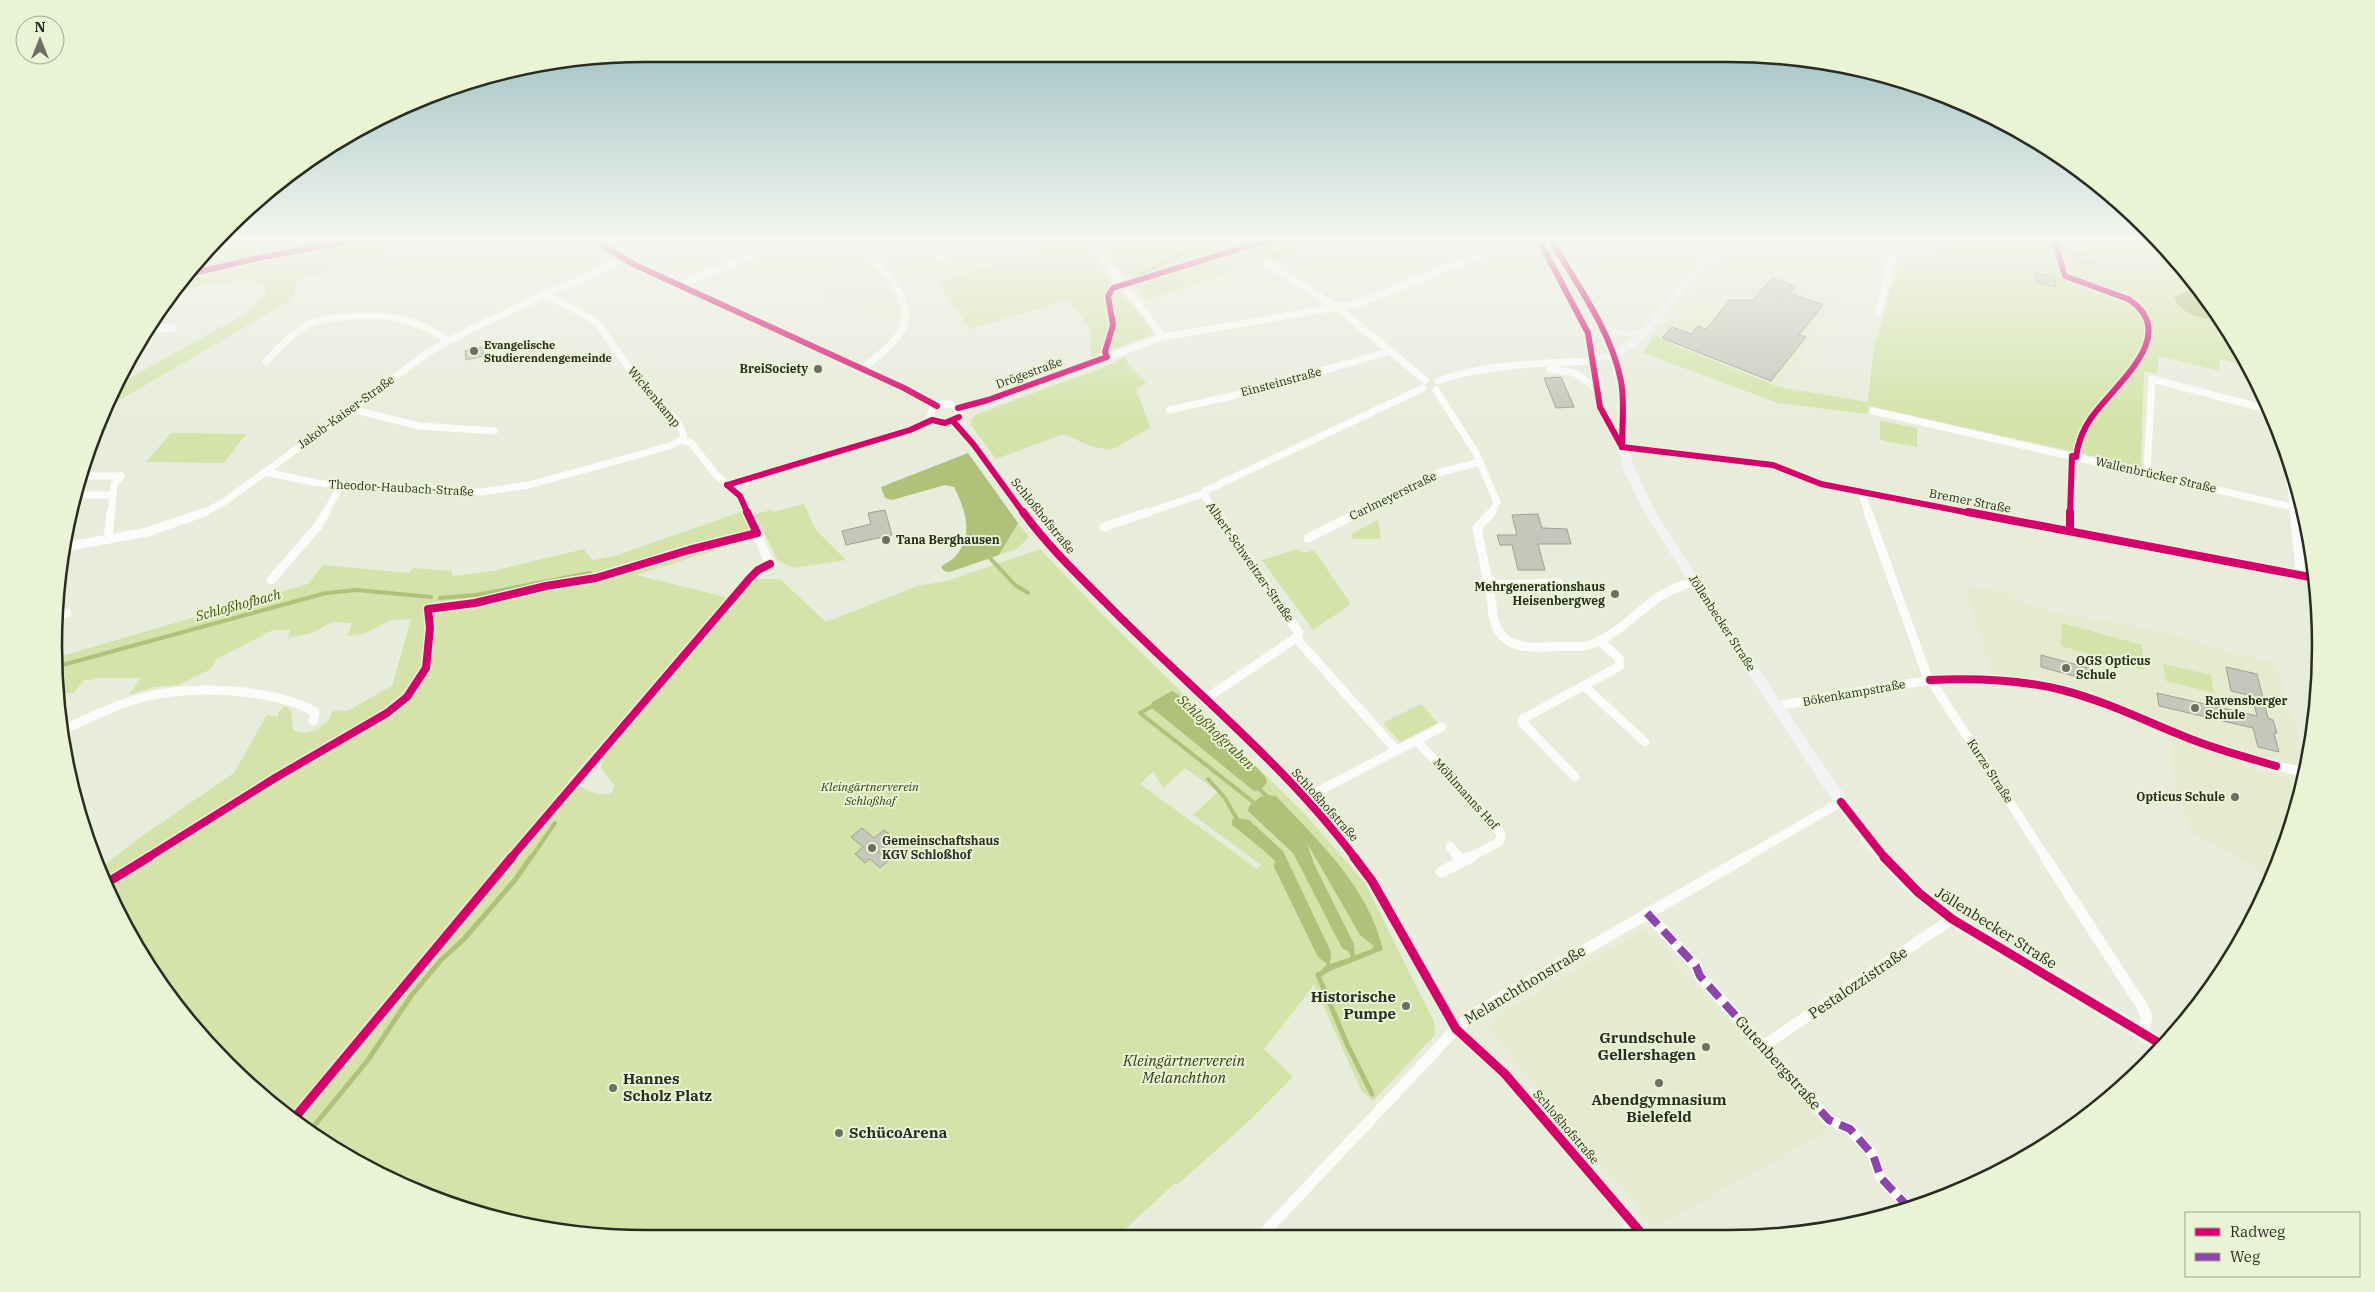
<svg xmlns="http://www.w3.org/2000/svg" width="2375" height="1292" font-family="'IBM Plex Serif',serif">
<rect width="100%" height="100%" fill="#e7ecdb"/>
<!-- built -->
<g fill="#e4ebce">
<path d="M709,240H742L750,246L731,254Z"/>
<path d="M853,250L868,263L887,290L897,312L898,320L895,326L785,278Z"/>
<path d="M1721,257L1814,288L1810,295L1834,302L1779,387L1664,341L1654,335Z"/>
<path d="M1965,586L2008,592L2019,602L2064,615L2119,623L2178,636L2233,654L2275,663L2307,764L2306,769L2227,748L2116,704L2039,678L1992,674Z"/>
<path d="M2172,733L2206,747L2246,760V768L2303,782L2290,836L2272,876L2191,832L2171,765Z"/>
<path d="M1645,929L1828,1131L1655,1227L1493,1034L1490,1026L1495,1018Z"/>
</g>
<!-- green -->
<g fill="#d5e3ab" fill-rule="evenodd">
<path d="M217,240H286L288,243V240H409L389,249L379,259L383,265L336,262L322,276L304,275L298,279L291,300L118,401L107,405L117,385L247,313L266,294L267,287C252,273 193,289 173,292L201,255Z"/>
<path d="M1069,240H1079L1154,334L1091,357L1090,329L1068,300L969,329L938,282Z"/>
<path d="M1097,240H1329L1146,300Z"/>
<path d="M1934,240H2157L2202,290L2183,292L2173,299C2184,313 2201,321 2218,317L2249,366L2220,359L2219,371L2159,356L2157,374L2144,371L2141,467L1869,406L1867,414L1778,403L1643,353L1654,335L1664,341L1779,387L1868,402L1874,346L1903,253L1933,256Z"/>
<path d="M1126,357L1128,365L1146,383L1136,388L1150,428L1111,450L1090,446L1064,434L996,459L971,425V420L977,414L1118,362L1117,360Z"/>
<path d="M1880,421L1917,428V447L1880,440Z"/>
<path d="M171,433L246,434L224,463L146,462Z"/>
<path d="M804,504L816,530L846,560L794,568L778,561L755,514L772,510L773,512Z"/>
<path d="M743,511L755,538L636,575L730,598L568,781L594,793L610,795L615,786L601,768L604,756L754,579H780L826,622L917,586L947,581L1040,549L1101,613L1304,813L1365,883L1434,1021L1435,1035L1373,1101L1361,1090L1314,985L1264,1049L1293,1077L1249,1121L1177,1185L1175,1183L1119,1235L608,1237L492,1218L350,1159L285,1116L201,1037L153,975L98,870L142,836L234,773L267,715L278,717V713L285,706L291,711L293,730C303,736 318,731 326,723C331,719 330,714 334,710L347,711L392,686L411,619L391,620L366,633L348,636L352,623L332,622L312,633L288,638L290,630H273L216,659L211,669L178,685L154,687L129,695L141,678H94L92,680H84L74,693H56L55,658L308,584L323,565L409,573L413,568L451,571L453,576L493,571L584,549L592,560L615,556ZM1185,768L1218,792L1193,815L1261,865L1257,869L1140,784L1153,771L1163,788Z"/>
<path d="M1378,520L1381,539H1352L1351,534Z"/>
<path d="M1018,523L1029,537L1017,549L999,555Z"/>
<path d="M1297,549L1305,553L1314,550L1351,604L1313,630L1262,560Z"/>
<path d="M2062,623L2142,645L2143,670L2061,646Z"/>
<path d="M2163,664L2211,675L2214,693L2166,681Z"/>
<path d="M1421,704L1438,723L1400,742L1383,723Z"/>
</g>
<!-- water -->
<g fill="#b1c179" fill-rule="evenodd">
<path d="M2195,289L2202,290L2218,317C2200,322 2184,314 2173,298L2183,292Z"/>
<path d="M968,453L1018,523L999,555L950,572L944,571L941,567C945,563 951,561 954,558C975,536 965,509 954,487L945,485L892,500L885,498L881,487Z"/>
<path d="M1172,691L1180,696L1258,769L1266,778L1267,783L1260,790L1254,791L1152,708V702Z"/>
<path d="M1269,795L1276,796C1318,841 1369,887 1383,950L1325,973L1322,969L1327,964L1318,957L1274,867L1275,861L1261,848L1232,825V820L1238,818L1249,820L1283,851L1331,952L1330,964L1351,957L1348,951L1342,948L1293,853L1248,811L1249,806L1260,797ZM1307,843L1360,935L1374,946L1372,949L1355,955L1354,944L1314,864Z"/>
</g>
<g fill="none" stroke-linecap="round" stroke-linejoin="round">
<!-- stream-far2 -->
<g stroke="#b1c179" stroke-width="3">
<path d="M260,253L330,240"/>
<path d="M1272,257L1326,240"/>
<path d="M189,271L252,255"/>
<path d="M1140,275L1181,255L1224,240"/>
</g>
<!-- stream-far1 -->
<g stroke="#b1c179" stroke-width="4">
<path d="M990,558L1015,585L1028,593"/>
<path d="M440,598L476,595L590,573"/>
<path d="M55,667L326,593L357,590L431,597"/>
<path d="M1156,704L1140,713L1257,805"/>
<path d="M1208,779L1225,798L1238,821"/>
<path d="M1257,787L1270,799"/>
<path d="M531,858L555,823"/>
</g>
<!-- stream -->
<g stroke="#b1c179" stroke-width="5">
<path d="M1329,969L1318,975L1347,1044L1372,1094"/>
<path d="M309,1132L368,1060L411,996L441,960L464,939L515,880L531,857"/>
</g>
</g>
<!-- building -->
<g fill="#c4c8bb" stroke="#9da194">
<path d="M2082,251L2096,263L2081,264L2068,252Z"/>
<path d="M2036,273L2055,277L2056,287L2036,283Z"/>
<path d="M1772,278L1796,286L1789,293L1823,305L1799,335L1806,337L1771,381L1662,338L1672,327L1691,334L1698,326L1706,329L1730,300H1753Z"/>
<path d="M482,347L484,356L466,360L465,351Z"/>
<path d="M1561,377L1574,407L1556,408L1544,378Z"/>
<path d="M885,510L892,535L846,545L842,531L871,524L868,513Z"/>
<path d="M1538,514L1542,528L1567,529L1571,544H1538L1545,570H1518L1512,545H1500L1497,535H1517L1512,515Z"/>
<path d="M2041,655L2092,669V681L2041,667Z"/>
<path d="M2226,667L2257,674L2268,718L2273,720L2277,733H2274L2279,752L2258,747L2253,728L2159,706L2157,693L2257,716L2252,696L2231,691Z"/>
<path d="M862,828L874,838L884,830L894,838L878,852L889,860L880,868L870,859L865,863L855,854L863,847L851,837Z"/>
</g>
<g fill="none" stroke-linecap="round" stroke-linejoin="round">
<!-- street-far2 -->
<g stroke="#fbfcfa" stroke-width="7">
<path d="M594,240L633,264L904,388L937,406"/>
<path d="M748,240L761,250"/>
<path d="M851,240C872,257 913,293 904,324C898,343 876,357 862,369"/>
<path d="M1090,240L1163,337"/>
<path d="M1843,240L1884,250L1893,257L1878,312"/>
<path d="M940,256L991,240"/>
<path d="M1266,263L1338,308L1425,380"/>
<path d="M678,286L786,240"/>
<path d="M546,295L596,321L626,364L679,424L684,436L681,440"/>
<path d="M147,329L174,328"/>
<path d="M266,362C278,348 292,333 309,324C319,319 331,318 343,317C383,313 415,317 448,341"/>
<path d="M1550,369L1575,373L1596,388"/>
<path d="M1438,381C1488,363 1540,364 1592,361"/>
<path d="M1436,390L1476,453L1497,502L1491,514"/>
<path d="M941,404H950L960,411L956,419L941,423L930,417L932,410Z"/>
<path d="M958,408L988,400L1163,337L1360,303L1516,240"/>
<path d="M351,409L419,426L494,431"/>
<path d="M1169,410L1241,394L1391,351"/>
<path d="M1873,411L2292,507"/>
<path d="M953,421L974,445L1024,514"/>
<path d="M681,440L691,443L718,477L740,496L748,514"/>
<path d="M1622,447L1773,465L1821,484L1975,514"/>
<path d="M2288,459L2294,514"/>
<path d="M265,472L317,483L481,492L529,485L670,446L681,440"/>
<path d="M2147,472L2152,379L2270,410"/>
<path d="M80,476H121"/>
<path d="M1861,492L1869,514"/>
<path d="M73,495H113"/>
<path d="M111,514L114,485L121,476"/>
<path d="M202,514L224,502L429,352L471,329L623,259"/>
<path d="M325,514L341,485"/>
<path d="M1144,514L1205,493"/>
<path d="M1217,514L1206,498L1205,491L1423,388"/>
<path d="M1357,514L1441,472L1481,462"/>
<path d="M2070,514L2072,456"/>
</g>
<!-- street-far1 -->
<g stroke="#fbfcfa" stroke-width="9">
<path d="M747,512L770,564"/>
<path d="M1023,512C1047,545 1076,573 1105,602C1188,687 1283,762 1355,858"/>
<path d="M1492,512L1477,528L1487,578L1498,585L1559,583"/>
<path d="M1868,512L1926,673L2046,858"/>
<path d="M1968,512L2315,578"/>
<path d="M2294,512L2301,576"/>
<path d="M1104,527L1148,512"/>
<path d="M2070,531V512"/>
<path d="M1308,538L1360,512"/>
<path d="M108,539L111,512"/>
<path d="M65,547L147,532L205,512"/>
<path d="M271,580L318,526L326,512"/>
<path d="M1490,582C1488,589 1491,597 1492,605C1494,650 1524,649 1561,646C1572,646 1584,648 1595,643C1633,626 1650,591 1695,582"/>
<path d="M55,614L67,613"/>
<path d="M1296,638L1396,750"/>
<path d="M1584,686L1645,742"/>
<path d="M1205,699L1296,638L1299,633L1216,512"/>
<path d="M1777,706L1930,680"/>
<path d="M63,730C90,718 116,704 145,697C192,685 272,688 315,712L313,721"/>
<path d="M1416,740L1497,828L1501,835L1499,842L1468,858"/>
<path d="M2276,766L2305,772"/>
<path d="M1575,777L1522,722L1524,718L1620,666L1619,658L1600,641"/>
<path d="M1305,798L1442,727"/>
<path d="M1450,846L1459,858"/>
<path d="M1744,858L1841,802"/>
</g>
<!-- street -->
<g stroke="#fbfcfa" stroke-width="11">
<path d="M1354,857L1372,881L1456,1029L1505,1074L1642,1234"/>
<path d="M1458,857L1462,861"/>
<path d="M2045,857L2141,1005L2147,1017L2143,1033"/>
<path d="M1441,872L1471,857"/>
<path d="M1647,913L1696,966L1700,976L1829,1120L1850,1129L1873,1155L1881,1178L1910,1209"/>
<path d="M1763,1046L1952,919"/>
<path d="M1627,1234L1631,1220"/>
<path d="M1262,1235L1456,1029L1475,1013L1746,857"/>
</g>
<!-- secondary -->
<path fill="#f2f3f4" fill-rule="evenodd" d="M1535,240H1544L1593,333L1597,356L1607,353C1593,313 1568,277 1547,240H1556L1604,323C1616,331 1629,333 1643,328L1721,240H1730L1640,342L1625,354L1619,356L1627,389V447L1637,473L1655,511L1723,617L1834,780L1875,837L1913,880L1957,914L2170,1041L2158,1051L1947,924L1903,888L1865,845L1824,788L1715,623L1644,512L1625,473L1617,447L1595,407L1583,333ZM1609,333L1621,336H1635L1616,350ZM1610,359L1617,389V429L1605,407L1598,362Z"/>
<!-- tram -->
<path stroke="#d3d4cf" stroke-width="1" d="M1545,240L1580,302"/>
<!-- quiet -->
<path stroke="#8e44ad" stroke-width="8" stroke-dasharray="16 8" stroke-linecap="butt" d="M1647,913L1696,966L1700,976L1829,1120L1850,1129L1873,1155L1881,1178L1910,1209"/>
<!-- cycleway-far2 casing -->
<g stroke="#eaf3d4" stroke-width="9">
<g id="cycleway-far2">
<path d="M594,240L633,264L904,388L937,406"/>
<path d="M1539,240L1588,333L1600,407L1622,447"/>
<path d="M1551,240C1577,285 1611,330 1621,381C1625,403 1622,425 1622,447"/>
<path d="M2054,240L2065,276L2128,299C2183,334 2113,386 2091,418C2082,431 2078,442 2076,457L2072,456L2070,514"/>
<path d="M185,275L259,258L355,240"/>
<path d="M958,408L988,400L1107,357L1105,352L1113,325L1108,296L1113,288L1251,245L1275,240"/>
<path d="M953,421L974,445L1024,514"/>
<path d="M1622,447L1773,465L1821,484L1975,514"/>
<path d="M727,485L910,430L932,420L945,423L959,417"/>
<path d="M727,485L740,496L748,514"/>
</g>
</g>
<!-- cycleway-far1 casing -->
<g stroke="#eaf3d4" stroke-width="11">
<g id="cycleway-far1">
<path d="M1023,512C1047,545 1076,573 1105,602C1188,687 1283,762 1355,858"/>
<path d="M1968,512L2315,578"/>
<path d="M2070,531V512"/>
<path d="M1930,680C1974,678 2018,679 2062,690C2109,702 2151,724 2196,741C2222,751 2249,758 2276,766"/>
<path d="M1841,802L1885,858"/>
<path d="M147,858L275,778L387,713L407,697L426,668L430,628L428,609L475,603L546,586L596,578L689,550L757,533L747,512"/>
<path d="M511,858L750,578L758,570L770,564"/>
</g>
</g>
<!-- cycleway casing -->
<g stroke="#eaf3d4" stroke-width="12">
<g id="cycleway">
<path d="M1354,857L1372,881L1456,1029L1505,1074L1642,1234"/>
<path d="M1884,857L1919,893L1952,919L2164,1046"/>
<path d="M105,884L149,857"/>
<path d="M292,1121L512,857"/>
</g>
</g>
<!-- cycleway-far2 -->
<use href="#cycleway-far2" stroke="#d6006c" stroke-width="6"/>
<!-- cycleway-far1 -->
<use href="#cycleway-far1" stroke="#d6006c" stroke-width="8"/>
<!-- cycleway -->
<use href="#cycleway" stroke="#d6006c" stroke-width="9"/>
</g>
<!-- sky -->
<linearGradient id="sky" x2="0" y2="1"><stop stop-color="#92b9bc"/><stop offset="0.57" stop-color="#f4f6ef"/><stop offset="1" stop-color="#f4f6ef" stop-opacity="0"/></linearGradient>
<rect width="2375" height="421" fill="url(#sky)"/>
<!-- markers -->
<g fill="#6c6f61" stroke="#eaf3d4" stroke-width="2">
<circle cx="474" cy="351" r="5"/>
<circle cx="818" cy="369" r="5"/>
<circle cx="886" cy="540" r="5"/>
<circle cx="1615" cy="594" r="5"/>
<circle cx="2066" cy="668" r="5"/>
<circle cx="2195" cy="708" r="5"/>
<circle cx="2235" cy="797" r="5"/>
<circle cx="872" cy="848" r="5"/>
<circle cx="1406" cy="1006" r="5"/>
<circle cx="1706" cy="1047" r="5"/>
<circle cx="1659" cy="1083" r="5"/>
<circle cx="613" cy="1088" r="5"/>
<circle cx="839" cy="1133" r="5"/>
</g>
<g text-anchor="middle" stroke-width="4" stroke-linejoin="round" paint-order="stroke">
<!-- far-poi labels -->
<g font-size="11" font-weight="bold" fill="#292c20" stroke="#eaf3d4" text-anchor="start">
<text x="484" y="349">Evangelische<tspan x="484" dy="13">Studierendengemeinde</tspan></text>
</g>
<!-- poi labels -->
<g font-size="12" font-weight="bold" fill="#292c20" stroke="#eaf3d4" text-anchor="start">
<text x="808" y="373" text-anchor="end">BreiSociety</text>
<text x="896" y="544">Tana Berghausen</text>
<text x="1605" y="591" text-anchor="end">Mehrgenerationshaus<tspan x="1605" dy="14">Heisenbergweg</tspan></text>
<text x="2076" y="665">OGS Opticus<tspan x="2076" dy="14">Schule</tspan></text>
<text x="2205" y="705">Ravensberger<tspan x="2205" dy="14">Schule</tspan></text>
<text x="2225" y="801" text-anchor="end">Opticus Schule</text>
<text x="882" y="845">Gemeinschaftshaus<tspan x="882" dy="14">KGV Schloßhof</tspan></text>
</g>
<!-- street labels -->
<g font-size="12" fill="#292c20" stroke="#eaf3d4">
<text transform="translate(1029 373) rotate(-20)" y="4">Drögestraße</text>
<text transform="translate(1281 382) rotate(-15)" y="4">Einsteinstraße</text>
<text transform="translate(654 397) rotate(50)" y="4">Wickenkamp</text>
<text transform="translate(346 412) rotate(-36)" y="4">Jakob-Kaiser-Straße</text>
<text transform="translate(2156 475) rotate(13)" y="4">Wallenbrücker Straße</text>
<text transform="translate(401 488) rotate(3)" y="4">Theodor-Haubach-Straße</text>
<text transform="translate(1393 496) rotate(-26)" y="4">Carlmeyerstraße</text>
<text transform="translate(1970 501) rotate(11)" y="4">Bremer Straße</text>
<text transform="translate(1043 516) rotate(51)" y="4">Schloßhofstraße</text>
<text transform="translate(1250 562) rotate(55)" y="4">Albert-Schweitzer-Straße</text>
<text transform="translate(1722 623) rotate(57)" y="4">Jöllenbecker Straße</text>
<text transform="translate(1854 693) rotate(-10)" y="4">Bökenkampstraße</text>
<text transform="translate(1990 771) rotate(57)" y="4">Kurze Straße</text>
<text transform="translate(1466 794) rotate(48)" y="4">Möhlmanns Hof</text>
<text transform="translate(1325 805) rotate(48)" y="4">Schloßhofstraße</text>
<text transform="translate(1566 1127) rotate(49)" y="4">Schloßhofstraße</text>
</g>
<!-- park labels -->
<g font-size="12" font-style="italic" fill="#333b14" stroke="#eaf3d4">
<text x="870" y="791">Kleingärtnerverein<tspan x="870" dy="14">Schloßhof</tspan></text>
</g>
<!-- water labels -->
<g font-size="14" font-style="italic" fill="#4b5812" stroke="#eaf3d4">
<text transform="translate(238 605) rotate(-15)" y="5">Schloßhofbach</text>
<text transform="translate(1216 732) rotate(44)" y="5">Schloßhofgraben</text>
</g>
<!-- near-street labels -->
<g font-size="15" fill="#292c20" stroke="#eaf3d4">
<text transform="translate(1996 928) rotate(32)" y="5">Jöllenbecker Straße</text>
<text transform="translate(1858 983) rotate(-34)" y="5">Pestalozzistraße</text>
<text transform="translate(1525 985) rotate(-31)" y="5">Melanchthonstraße</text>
<text transform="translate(1778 1063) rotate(48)" y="5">Gutenbergstraße</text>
</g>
<!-- near-poi labels -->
<g font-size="15" font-weight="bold" fill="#292c20" stroke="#eaf3d4" text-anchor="end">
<text x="1396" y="1002">Historische<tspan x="1396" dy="17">Pumpe</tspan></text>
<text x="1696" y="1043">Grundschule<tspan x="1696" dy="17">Gellershagen</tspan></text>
<text x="623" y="1084" text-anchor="start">Hannes<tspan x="623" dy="17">Scholz Platz</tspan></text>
<text x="1659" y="1105" text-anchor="middle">Abendgymnasium<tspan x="1659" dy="17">Bielefeld</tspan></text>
<text x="849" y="1138" text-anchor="start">SchücoArena</text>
</g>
<!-- near-park labels -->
<g font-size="15" font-style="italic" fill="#333b14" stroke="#eaf3d4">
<text x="1184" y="1066">Kleingärtnerverein<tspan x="1184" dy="17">Melanchthon</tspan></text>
</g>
</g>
<!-- crop -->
<path d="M0 0H2375V1292H0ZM646 62H1728A584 584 0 0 1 2312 646V646A584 584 0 0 1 1728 1230H646A584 584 0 0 1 62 646V646A584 584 0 0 1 646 62Z" fill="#eaf3d4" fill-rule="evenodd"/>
<path fill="none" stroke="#292c20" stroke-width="2.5" d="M646 62H1728A584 584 0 0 1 2312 646V646A584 584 0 0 1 1728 1230H646A584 584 0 0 1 62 646V646A584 584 0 0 1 646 62Z"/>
<!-- legend -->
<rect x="2185" y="1212" width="175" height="65" fill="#eaf3d4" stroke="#9da38c"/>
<rect x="2195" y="1228" width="25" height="8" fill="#d6006c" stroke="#9da38c"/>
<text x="2230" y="1237" font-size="15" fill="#292c20">Radweg</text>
<rect x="2195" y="1253" width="25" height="8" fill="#8e44ad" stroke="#9da38c"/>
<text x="2230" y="1262" font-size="15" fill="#292c20">Weg</text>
<!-- north arrow -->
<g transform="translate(40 40)"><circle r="24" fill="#eaf3d4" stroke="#9da38c"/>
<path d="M0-4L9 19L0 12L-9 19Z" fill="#6c6f61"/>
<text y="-8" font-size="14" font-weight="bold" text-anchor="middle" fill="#292c20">N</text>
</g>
</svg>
